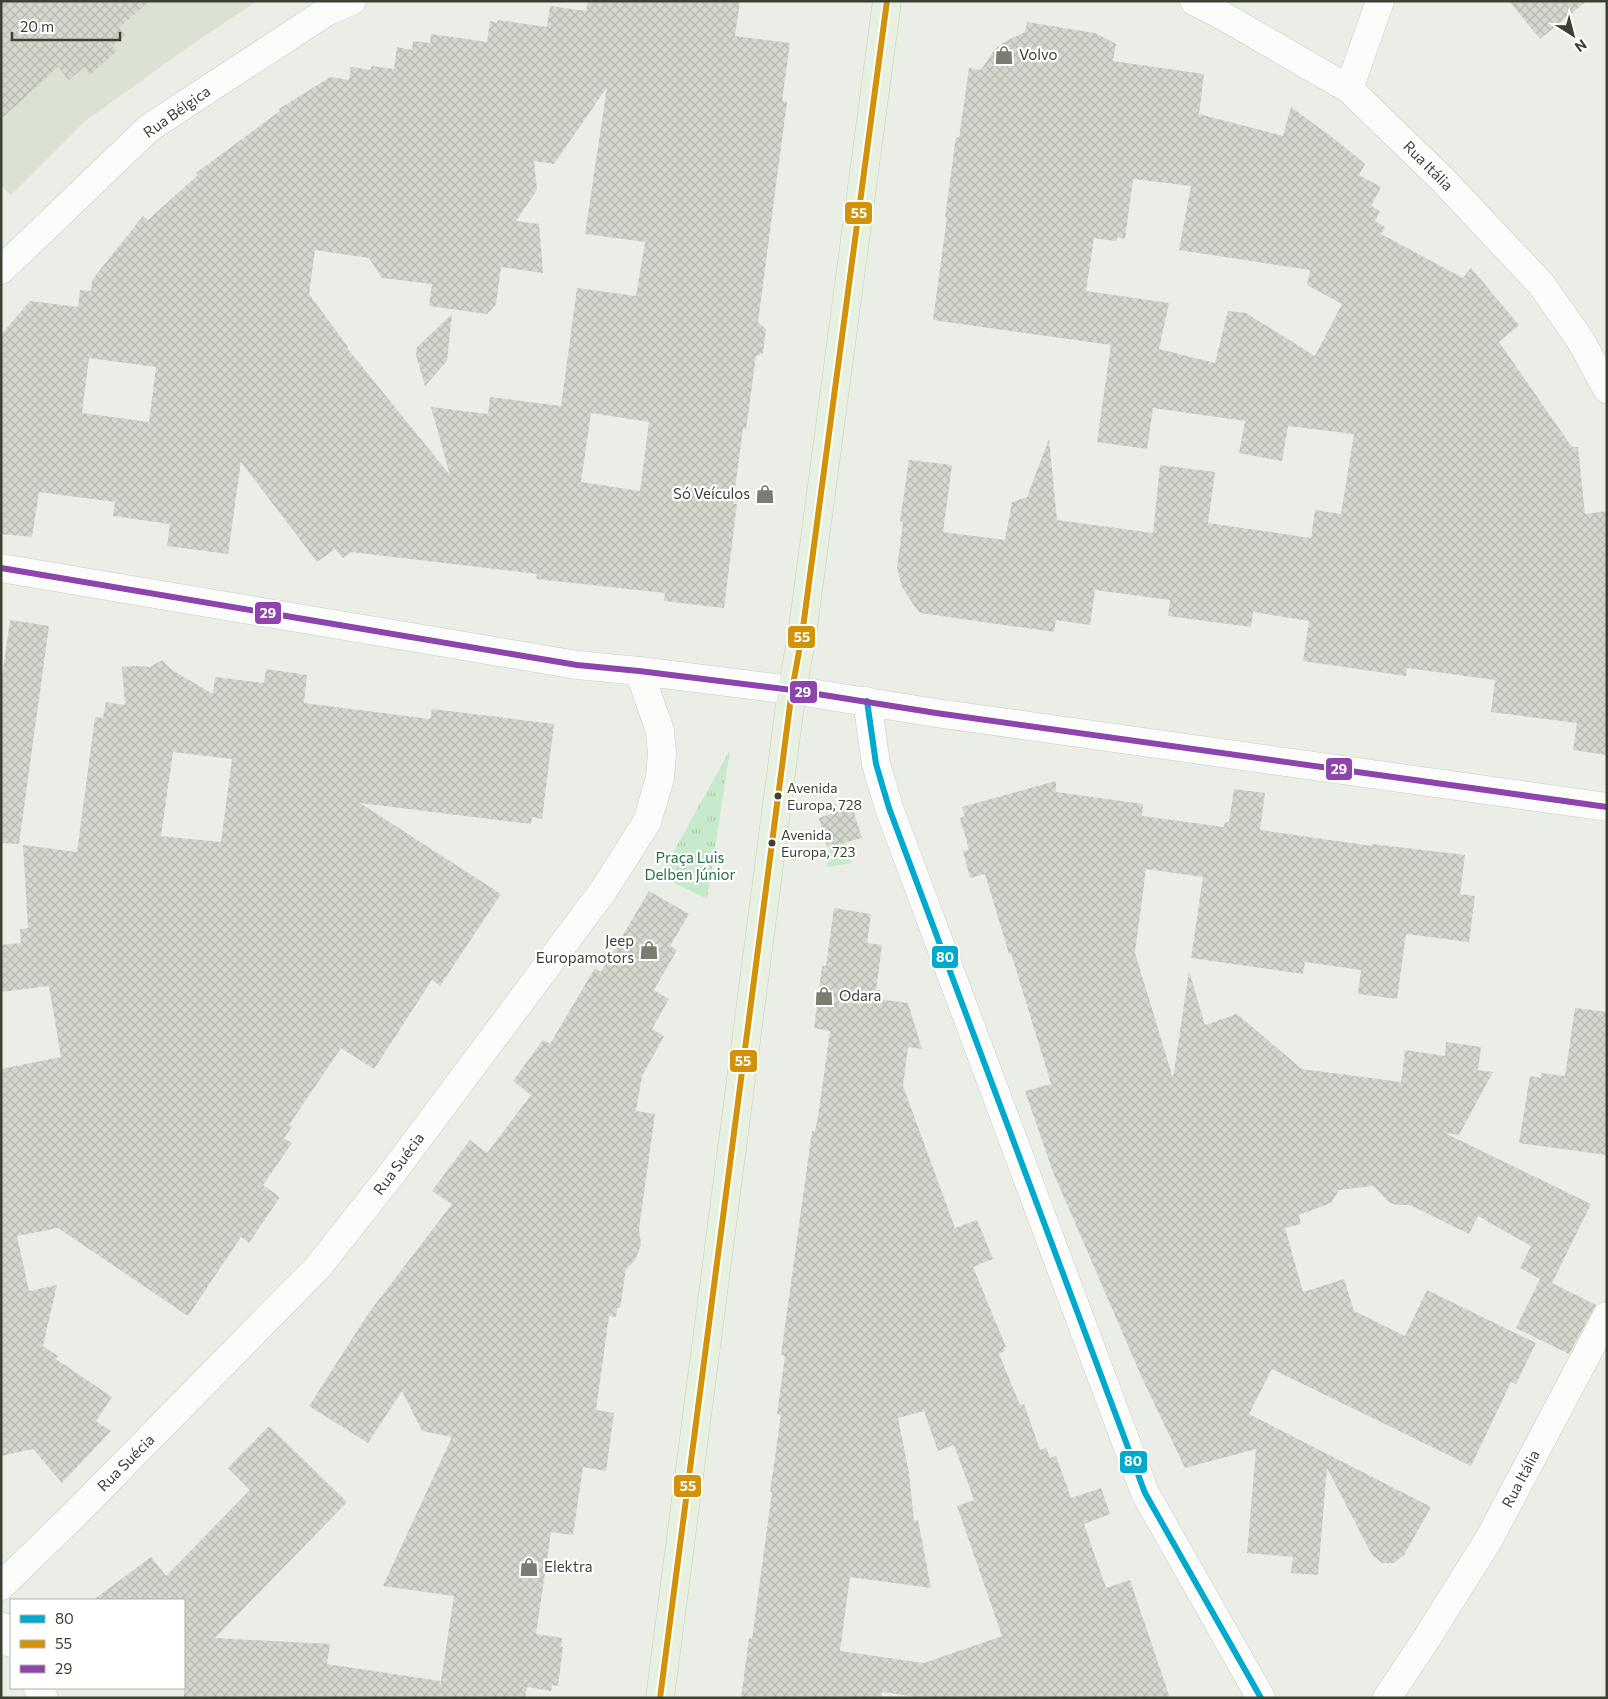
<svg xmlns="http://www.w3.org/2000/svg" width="1608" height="1699" font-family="Commissioner,sans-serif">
<defs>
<pattern id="grass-tufts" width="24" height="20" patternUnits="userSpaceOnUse" patternTransform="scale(1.25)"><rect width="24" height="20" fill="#c7eacd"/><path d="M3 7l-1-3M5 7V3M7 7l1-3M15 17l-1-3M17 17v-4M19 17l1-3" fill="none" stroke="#accab0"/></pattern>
<pattern id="building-cross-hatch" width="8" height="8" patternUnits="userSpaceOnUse" patternTransform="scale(1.25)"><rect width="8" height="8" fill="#d3d7ce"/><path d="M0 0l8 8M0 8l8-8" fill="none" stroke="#b6bab1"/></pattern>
</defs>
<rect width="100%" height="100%" fill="#eaeee6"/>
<!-- residential -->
<path fill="#dbe2d3" d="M1,1H257L191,45L84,122L11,195L1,186Z"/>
<!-- grass -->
<g fill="url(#grass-tufts)">
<path d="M730,750L707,899L660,876Z"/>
<path d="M835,802L852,863L827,867Z"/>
</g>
<!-- building -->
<g fill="url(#building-cross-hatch)" fill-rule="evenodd">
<path d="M1,1H149L119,28L125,35L112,46L117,51L90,75L84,67L69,80L58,67L1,119Z"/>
<path d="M588,1H740L735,36L790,43L782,101L787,102L758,322L766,329L763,353L756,356L746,429L743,428L733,504H737L724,608L664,601L665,593L536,579L537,574L351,552L343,558L335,549L317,562L241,462L228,554L167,546L170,524L113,516L115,502L39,492L32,537L1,534V335L30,301L78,307L80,290L91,291L92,280L143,216L148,220L198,175L196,173L280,111L279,109L330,77L349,80L351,67L371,70V66L394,69L397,47L412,50L413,41L430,43L431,34L487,42L490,21L497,23L498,20L547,27L550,6L586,11ZM607,87L585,234L645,242L636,296L577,288L561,406L490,397L488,414L431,407L450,475L347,348L348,347L309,294L315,250L369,258L382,278L432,284L429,306L487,314L496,304L501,267L543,273L539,224L516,221L537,190L534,161L554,164ZM89,358L156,367L149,422L82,413ZM591,413L649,422L640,491L581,482Z"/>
<path d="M1509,1H1587L1540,39Z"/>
<path d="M1027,22L1095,33L1116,44L1113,61L1204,74L1199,114L1283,136L1291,107L1337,141L1365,164L1359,175L1381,187L1371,206L1380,211L1375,221L1385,227L1381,234L1463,278L1471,268L1519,325L1499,342L1572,447H1578L1585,514L1607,511V755L1573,750L1577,723L1491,712L1495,680L1407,668L1406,676L1303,661L1309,621L1253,612L1251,627L1168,616L1170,600L1095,590L1090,625L1056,620L1054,632L920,613L915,607L902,587L897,568L903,522L900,521L909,460L952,465L943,532L1005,540L1012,502L1027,497L1049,439L1057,520L1153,533L1160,465L1215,472L1208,523L1311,538L1315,510L1341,514L1354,434L1288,426L1282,461L1239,453L1245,421L1153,408L1147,449L1097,442L1111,345L933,320L947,217H945L956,137L959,138L969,68L981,70L995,49L1004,42L1025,32ZM1133,179L1191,186L1179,250L1310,270L1307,285L1342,304L1315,356L1246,313L1228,311L1215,363L1159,349L1169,303L1086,291L1094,238L1116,241L1118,237L1125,239Z"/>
<path d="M452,314L447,361L425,386L416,355L417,347Z"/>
<path d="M10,620L49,626L19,844L1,843V685Z"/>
<path d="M162,660L172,670L213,694L215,677L264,683L266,669L307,675L304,703L430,719L432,709L554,724L542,819L532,817L531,824L360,803L501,894L440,986L432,980L374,1069L341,1048L289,1125L292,1127L284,1138L292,1143L263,1185L280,1197L249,1243L241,1237L188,1316L58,1228L17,1236L29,1291L57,1285L43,1346L58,1356L56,1359L112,1397L96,1421L111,1431L62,1483L33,1449L1,1456V1069L61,1057L49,986L1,992V945L21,943L20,929L28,928L23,845L77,852L95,717L103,718L106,702L125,705L122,667L137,666L150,667ZM173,752L232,759L221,842L161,836Z"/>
<path d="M1056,781V792L1143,804L1142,816L1224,827L1225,822H1229L1234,789L1265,793L1260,830L1372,846V844L1465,855L1460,894L1475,896L1469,942L1406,934L1397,999L1358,994L1361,970L1305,962L1303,974L1191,958L1203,877L1146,869L1135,953L1173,1078L1189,971L1205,1025L1237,1014L1302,1069L1401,1082L1405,1050L1445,1056L1446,1042L1481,1047L1478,1070L1493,1072L1459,1135L1445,1133L1591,1204L1552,1283L1596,1305L1569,1354L1516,1328L1540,1279L1520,1268L1531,1246L1478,1216L1469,1234L1410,1205H1398L1390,1203L1373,1186L1339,1190L1331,1203L1299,1215L1301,1224L1285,1228L1303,1292L1344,1279L1354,1311L1405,1336L1427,1290L1536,1343L1516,1384L1511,1382L1471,1466L1272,1369L1249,1414L1431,1507L1404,1555L1394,1563H1382L1372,1555L1327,1468L1318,1575L1291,1573L1293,1557L1247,1553L1256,1449L1185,1468L1142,1378L1066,1202L1053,1172L1025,1091L1051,1084L1011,953L1009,954L985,874L970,878L963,851L969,850L960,818L965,816L962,807Z"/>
<path d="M852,806L862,838L827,847L819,818Z"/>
<path d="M649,891L689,914L670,946L677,950L654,990L669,999L652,1029L664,1036L642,1076L636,1111L655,1114L639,1229L641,1245L635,1260L626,1269L620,1308H617L616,1317L609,1316L596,1410L614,1413L606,1471L583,1467L573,1535L551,1532L536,1634L562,1638L561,1647H563L558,1686L552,1685L551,1691L527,1687L525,1698H184V1600H93L151,1557L166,1576L250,1490L228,1468L269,1426L347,1502L215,1638L330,1644L327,1664L440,1681V1687L454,1596L383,1586L452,1437L422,1431L402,1391L368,1443L309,1406L368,1314L452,1204L432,1191L470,1140L487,1153L531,1095L513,1081L543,1040L550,1044L595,968L601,972Z"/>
<path d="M834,908L871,914L867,943L882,945L876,990H880L879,999L908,1003L922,1049L908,1047L903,1086L955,1228L977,1220L993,1259L973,1267L1006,1347L1004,1348L1005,1351L999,1354L1020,1405L1024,1404L1040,1450L1046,1447L1050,1458L1056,1456L1071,1498L1101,1488L1110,1514L1084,1524L1106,1588L1130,1580L1170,1698H924L882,1692V1698H741L749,1638L752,1639L772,1492H770L781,1415L777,1414L785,1356L781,1355L812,1131H815L818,1117L830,1031L814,1028L822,966H826ZM924,1411L938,1451L954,1445L974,1500L957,1506L1002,1636L924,1663L840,1651L850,1577L931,1588L918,1520L914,1521L909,1473L898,1418Z"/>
<path d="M1575,1008L1607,1012V1155L1519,1143L1530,1076L1541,1078V1073L1565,1076Z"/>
</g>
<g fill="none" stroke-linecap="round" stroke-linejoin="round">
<!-- minor casing -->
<g stroke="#c8ccc3" stroke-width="29">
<g id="minor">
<path d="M1194,1L1223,16L1349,89L1442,179L1541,284L1581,341L1607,389"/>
<path d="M1349,89L1380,1"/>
<path d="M1,270L149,128L326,12L352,1"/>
<path d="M1,568L577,665L639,671L792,690L936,713L1607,807"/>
<path d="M867,701L876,764L889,808L1145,1493L1261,1698"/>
<path d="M1,1586L77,1512L318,1267L390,1176L603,891L647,822L660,778L662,754L660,731L639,671"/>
<path d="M1,1626L11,1643"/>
<path d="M38,1688L44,1698"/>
<path d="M1387,1698L1427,1638L1489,1539L1607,1316"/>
</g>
</g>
<!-- major casing -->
<g stroke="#c2d0b3" stroke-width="29">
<path id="major" d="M660,1698L792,690L802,635L887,1"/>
</g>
<!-- minor -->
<use href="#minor" stroke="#fcfcfb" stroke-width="28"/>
<!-- major -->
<use href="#major" stroke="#e8f0e1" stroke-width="28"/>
<!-- bus-1 casing -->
<g stroke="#fff" stroke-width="10">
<path id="bus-1" d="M867,701L876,764L889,808L1145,1493L1261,1698"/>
</g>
<!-- bus-2 casing -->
<g stroke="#fff" stroke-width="10">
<path id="bus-2" d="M660,1698L792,690L802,635L887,1"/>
</g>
<!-- bus-3 casing -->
<g stroke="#fff" stroke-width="10">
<path id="bus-3" d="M1,568L577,665L639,671L792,690L936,713L1607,807"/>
</g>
<!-- bus-1 -->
<use href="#bus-1" stroke="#00a9ce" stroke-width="6"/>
<!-- bus-2 -->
<use href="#bus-2" stroke="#d2920a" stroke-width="6"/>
<!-- bus-3 -->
<use href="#bus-3" stroke="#8e44ad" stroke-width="6"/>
</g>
<!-- icons -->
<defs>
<g id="shop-bare" transform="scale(1.5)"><path d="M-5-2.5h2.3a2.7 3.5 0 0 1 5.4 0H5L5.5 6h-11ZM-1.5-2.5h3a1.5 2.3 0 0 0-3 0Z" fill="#797e72" stroke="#fff" stroke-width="2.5" paint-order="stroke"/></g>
</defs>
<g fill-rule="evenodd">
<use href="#shop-bare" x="1004" y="55"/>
<use href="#shop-bare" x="765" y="494"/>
<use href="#shop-bare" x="649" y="950"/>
<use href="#shop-bare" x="824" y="996"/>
<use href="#shop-bare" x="529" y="1567"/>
</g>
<!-- markers -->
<g fill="#3c4233" stroke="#fff" stroke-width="2">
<circle cx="778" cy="796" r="4.5"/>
<circle cx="772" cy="843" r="4.5"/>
</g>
<g text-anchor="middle" stroke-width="4.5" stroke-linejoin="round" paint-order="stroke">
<!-- bus labels -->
<g font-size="14" fill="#3c4233" stroke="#fff" text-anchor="start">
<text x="787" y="793">Avenida<tspan x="787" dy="17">Europa, 728</tspan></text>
<text x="781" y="840">Avenida<tspan x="781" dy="17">Europa, 723</tspan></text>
</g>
<!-- poi labels -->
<g font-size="15" fill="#3c4233" stroke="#fff" text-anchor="start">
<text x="1019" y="60">Volvo</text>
<text x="750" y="499" text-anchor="end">Só Veículos</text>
<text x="634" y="946" text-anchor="end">Jeep<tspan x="634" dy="17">Europamotors</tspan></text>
<text x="839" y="1001">Odara</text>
<text x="544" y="1572">Elektra</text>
</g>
<!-- street labels -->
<g font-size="15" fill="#3c4233" stroke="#fff">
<text transform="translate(177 112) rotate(-35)" y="5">Rua Bélgica</text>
<text transform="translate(1428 166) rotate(45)" y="5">Rua Itália</text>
<text transform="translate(399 1164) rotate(-53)" y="5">Rua Suécia</text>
<text transform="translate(126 1463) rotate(-45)" y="5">Rua Suécia</text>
<text transform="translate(1521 1479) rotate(-62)" y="5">Rua Itália</text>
</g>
<!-- park labels -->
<g font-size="15" fill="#287245" stroke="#fff">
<text x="690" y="863">Praça Luis<tspan x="690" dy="17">Delben Júnior</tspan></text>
</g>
</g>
<g stroke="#fff" stroke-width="2">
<rect x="844" y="201" width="29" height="24" rx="5" fill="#d2920a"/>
<rect x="254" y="601" width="28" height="24" rx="5" fill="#8e44ad"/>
<rect x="787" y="625" width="29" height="24" rx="5" fill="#d2920a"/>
<rect x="789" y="680" width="29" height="24" rx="5" fill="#8e44ad"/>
<rect x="1325" y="757" width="28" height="24" rx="5" fill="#8e44ad"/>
<rect x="931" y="945" width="28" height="24" rx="5" fill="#00a9ce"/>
<rect x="729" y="1049" width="29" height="24" rx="5" fill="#d2920a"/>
<rect x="1119" y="1450" width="29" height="24" rx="5" fill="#00a9ce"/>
<rect x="673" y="1474" width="29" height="24" rx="5" fill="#d2920a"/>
</g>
<g font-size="14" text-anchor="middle" font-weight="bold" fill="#fff">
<text x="859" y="218">55</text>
<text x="268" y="618">29</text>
<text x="802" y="642">55</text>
<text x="803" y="697">29</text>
<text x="1339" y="774">29</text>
<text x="945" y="962">80</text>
<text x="743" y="1066">55</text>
<text x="1133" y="1466">80</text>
<text x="688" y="1491">55</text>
</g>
<!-- border -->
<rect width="1608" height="1699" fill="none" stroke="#3c4233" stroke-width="5"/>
<!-- legend -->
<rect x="10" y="1599" width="175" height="90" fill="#ffffff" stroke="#b1b3ad"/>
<rect x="20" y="1615" width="25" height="8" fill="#00a9ce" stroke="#b1b3ad"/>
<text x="55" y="1624" font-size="15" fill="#3c4233">80</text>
<rect x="20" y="1640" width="25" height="8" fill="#d2920a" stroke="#b1b3ad"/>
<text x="55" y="1649" font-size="15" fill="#3c4233">55</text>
<rect x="20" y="1665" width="25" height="8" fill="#8e44ad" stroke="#b1b3ad"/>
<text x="55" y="1674" font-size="15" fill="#3c4233">29</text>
<!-- north arrow -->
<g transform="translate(1573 35) rotate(144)" stroke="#ffffff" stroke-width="4" paint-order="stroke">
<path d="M0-4L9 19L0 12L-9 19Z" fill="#3c4233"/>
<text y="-8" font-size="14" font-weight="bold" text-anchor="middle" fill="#3c4233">N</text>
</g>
<!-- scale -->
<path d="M12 32v8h108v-8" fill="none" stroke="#3c4233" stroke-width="2.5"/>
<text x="20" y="32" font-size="15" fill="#3c4233" stroke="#ffffff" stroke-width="4" paint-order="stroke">20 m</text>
</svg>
